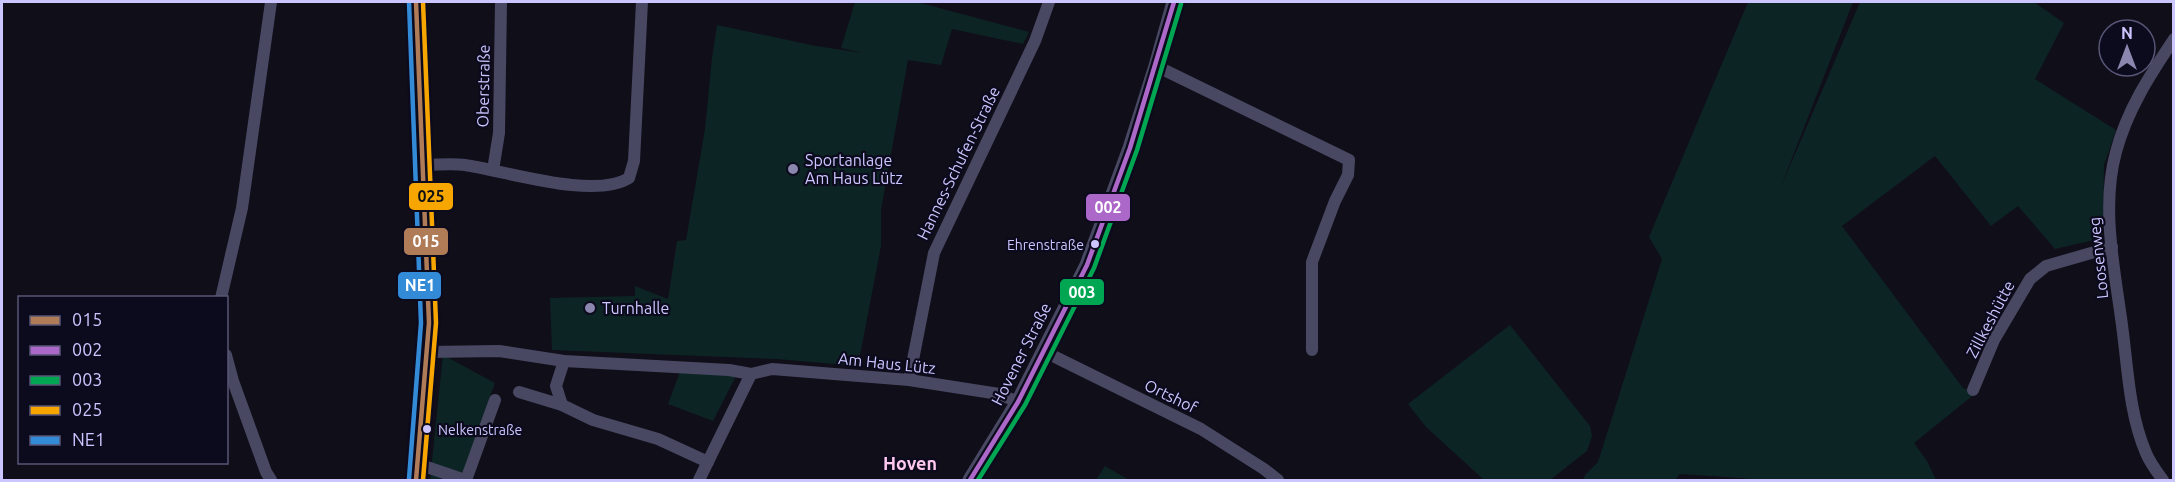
<svg xmlns="http://www.w3.org/2000/svg" width="2175" height="482" font-family="Ubuntu,sans-serif">
<rect width="100%" height="100%" fill="#100e19"/>
<!-- green -->
<g fill="#0d2424">
<path d="M855,2H917L1029,32L1023,44L952,29L941,65L908,60L881,210V246L858,366L777,359L552,350L550,298L635,296V286L668,299L677,241L686,240L705,129L712,58L717,25L816,46L863,53L841,48Z"/>
<path d="M1748,2H1853L1780,189L1860,2H2034L2064,23L2035,79L2116,130L2104,165L2103,238L2055,249L2018,206L1991,226L1935,156L1842,226L1963,388L1976,393L1914,443L1927,461L1936,480H1769L1680,474L1675,480H1583L1585,475L1598,462L1662,259L1649,237Z"/>
<path d="M1510,325L1590,426L1592,436L1587,451L1550,480H1484L1426,427L1408,404Z"/>
<path d="M443,355L495,383L460,480H430Z"/>
<path d="M680,372L737,374L713,421L668,404Z"/>
<path d="M1105,466L1129,480H1096Z"/>
</g>
<g fill="none" stroke-linecap="round" stroke-linejoin="round">
<!-- minor -->
<g stroke="#484863" stroke-width="12">
<path d="M1156,66L1349,160L1348,175L1335,201L1312,262V350"/>
<path d="M423,165C437,165 452,163 465,165C506,171 594,200 629,178L634,161L642,2"/>
<path d="M493,170L499,133L501,2"/>
<path d="M221,298L242,208L271,2"/>
<path d="M1043,351L1201,429L1264,469L1278,480"/>
<path d="M428,352L499,351L564,361L729,370L751,374"/>
<path d="M226,355L233,381L266,472L271,480"/>
<path d="M909,380L934,253L1035,41L1049,2"/>
<path d="M1973,390L1994,340L2030,279L2046,266L2112,247"/>
<path d="M519,392L562,405L593,420L658,439L708,462"/>
<path d="M562,405L556,386L564,361"/>
<path d="M418,464L465,480"/>
<path d="M466,480L495,400"/>
<path d="M699,480L751,374L772,369L909,380L999,394L1018,402"/>
<path d="M2163,480C2157,472 2150,463 2146,453C2130,416 2128,373 2123,333C2116,275 2100,210 2116,152C2127,110 2150,75 2174,39"/>
</g>
<!-- tertiary -->
<g stroke="#484863" stroke-width="15">
<path d="M416,480L429,323L416,2"/>
<path d="M970,480L1018,402L1087,265L1130,148L1156,66L1174,2"/>
</g>
<!-- bus-1 casing -->
<g stroke="#0c0a1d" stroke-width="9">
<path id="bus-1" d="M416,2L429,323L416,480"/>
</g>
<!-- bus-2 casing -->
<g stroke="#0c0a1d" stroke-width="9">
<path id="bus-2" d="M970,480L1018,402L1087,265L1130,148L1174,2"/>
</g>
<!-- bus-3 casing -->
<g stroke="#0c0a1d" stroke-width="9">
<path id="bus-3" d="M978,480L1025,405L1094,268L1137,150L1181,4"/>
</g>
<!-- bus-4 casing -->
<g stroke="#0c0a1d" stroke-width="9">
<path id="bus-4" d="M423,480L436,323L423,2"/>
</g>
<!-- bus-5 casing -->
<g stroke="#0c0a1d" stroke-width="9">
<path id="bus-5" d="M409,2L421,323L409,479"/>
</g>
<!-- bus-1 -->
<use href="#bus-1" stroke="#b07c57" stroke-width="4.5"/>
<!-- bus-2 -->
<use href="#bus-2" stroke="#ac68c9" stroke-width="4.5"/>
<!-- bus-3 -->
<use href="#bus-3" stroke="#00a651" stroke-width="4.5"/>
<!-- bus-4 -->
<use href="#bus-4" stroke="#f7a600" stroke-width="4.5"/>
<!-- bus-5 -->
<use href="#bus-5" stroke="#338bd7" stroke-width="4.5"/>
</g>
<!-- markers -->
<g fill="#8a86ae" stroke="#0c0a1d" stroke-width="2">
<circle cx="793" cy="169" r="6"/>
<circle cx="590" cy="308" r="6"/>
</g>
<g fill="#cbc6ff" stroke="#0c0a1d" stroke-width="2">
<circle cx="1095" cy="244" r="5"/>
<circle cx="427" cy="429" r="5"/>
</g>
<g text-anchor="middle" stroke-width="4.5" stroke-linejoin="round" paint-order="stroke">
<!-- bus labels -->
<g font-size="14" fill="#cbc6ff" stroke="#0c0a1d" text-anchor="end">
<text x="1084" y="250">Ehrenstraße</text>
<text x="438" y="435" text-anchor="start">Nelkenstraße</text>
</g>
<!-- street labels -->
<g font-size="16" fill="#cbc6ff" stroke="#0c0a1d">
<text transform="translate(483 86) rotate(-89)" y="6">Oberstraße</text>
<text transform="translate(958 163) rotate(-64)" y="6">Hannes-Schufen-Straße</text>
<text transform="translate(2098 258) rotate(-96)" y="6">Loosenweg</text>
<text transform="translate(1990 319) rotate(-62)" y="6">Zillkeshütte</text>
<text transform="translate(1021 354) rotate(-63)" y="6">Hovener Straße</text>
<text transform="translate(887 363) rotate(6)" y="6">Am Haus Lütz</text>
<text transform="translate(1171 396) rotate(26)" y="6">Ortshof</text>
</g>
<!-- poi labels -->
<g font-size="16" fill="#cbc6ff" stroke="#0c0a1d" text-anchor="start">
<text x="805" y="166">Sportanlage<tspan x="805" dy="18">Am Haus Lütz</tspan></text>
<text x="602" y="314">Turnhalle</text>
</g>
<!-- neighbourhood labels -->
<g font-size="18" font-weight="bold" fill="#ffc8ed" stroke="#0c0a1d">
<text x="910" y="470">Hoven</text>
</g>
</g>
<g stroke="#0c0a1d" stroke-width="2">
<rect x="408" y="182" width="46" height="29" rx="6" fill="#f7a600"/>
<rect x="1085" y="193" width="46" height="29" rx="6" fill="#ac68c9"/>
<rect x="403" y="227" width="46" height="29" rx="6" fill="#b07c57"/>
<rect x="397" y="271" width="45" height="29" rx="6" fill="#338bd7"/>
<rect x="1059" y="278" width="46" height="28" rx="6" fill="#00a651"/>
</g>
<g font-size="16" text-anchor="middle" font-weight="bold" fill="#fff">
<text x="1108" y="213">002</text>
<text x="426" y="247">015</text>
<text x="420" y="291">NE1</text>
<text x="1082" y="298">003</text>
</g>
<g font-size="16" text-anchor="middle" font-weight="bold" fill="#111">
<text x="431" y="202">025</text>
</g>
<!-- border -->
<rect width="2175" height="482" fill="none" stroke="#cbc6ff" stroke-width="6"/>
<!-- legend -->
<rect x="18" y="296" width="210" height="168" fill="#0c0a1d" stroke="#585577" stroke-width="1.5"/>
<rect x="30" y="316" width="30" height="9" fill="#b07c57" stroke="#585577" stroke-width="1.5"/>
<text x="72" y="326" font-size="18" fill="#cbc6ff">015</text>
<rect x="30" y="346" width="30" height="9" fill="#ac68c9" stroke="#585577" stroke-width="1.5"/>
<text x="72" y="356" font-size="18" fill="#cbc6ff">002</text>
<rect x="30" y="376" width="30" height="9" fill="#00a651" stroke="#585577" stroke-width="1.5"/>
<text x="72" y="386" font-size="18" fill="#cbc6ff">003</text>
<rect x="30" y="406" width="30" height="9" fill="#f7a600" stroke="#585577" stroke-width="1.5"/>
<text x="72" y="416" font-size="18" fill="#cbc6ff">025</text>
<rect x="30" y="436" width="30" height="9" fill="#338bd7" stroke="#585577" stroke-width="1.5"/>
<text x="72" y="446" font-size="18" fill="#cbc6ff">NE1</text>
<!-- north arrow -->
<g transform="translate(2127 48)"><circle r="28" fill="#0c0a1d" stroke="#585577" stroke-width="1.5"/>
<path d="M0-4.5L10 22L0 15L-10 22Z" fill="#8a86ae"/>
<text y="-9" font-size="16" font-weight="bold" text-anchor="middle" fill="#cbc6ff">N</text>
</g>
</svg>
